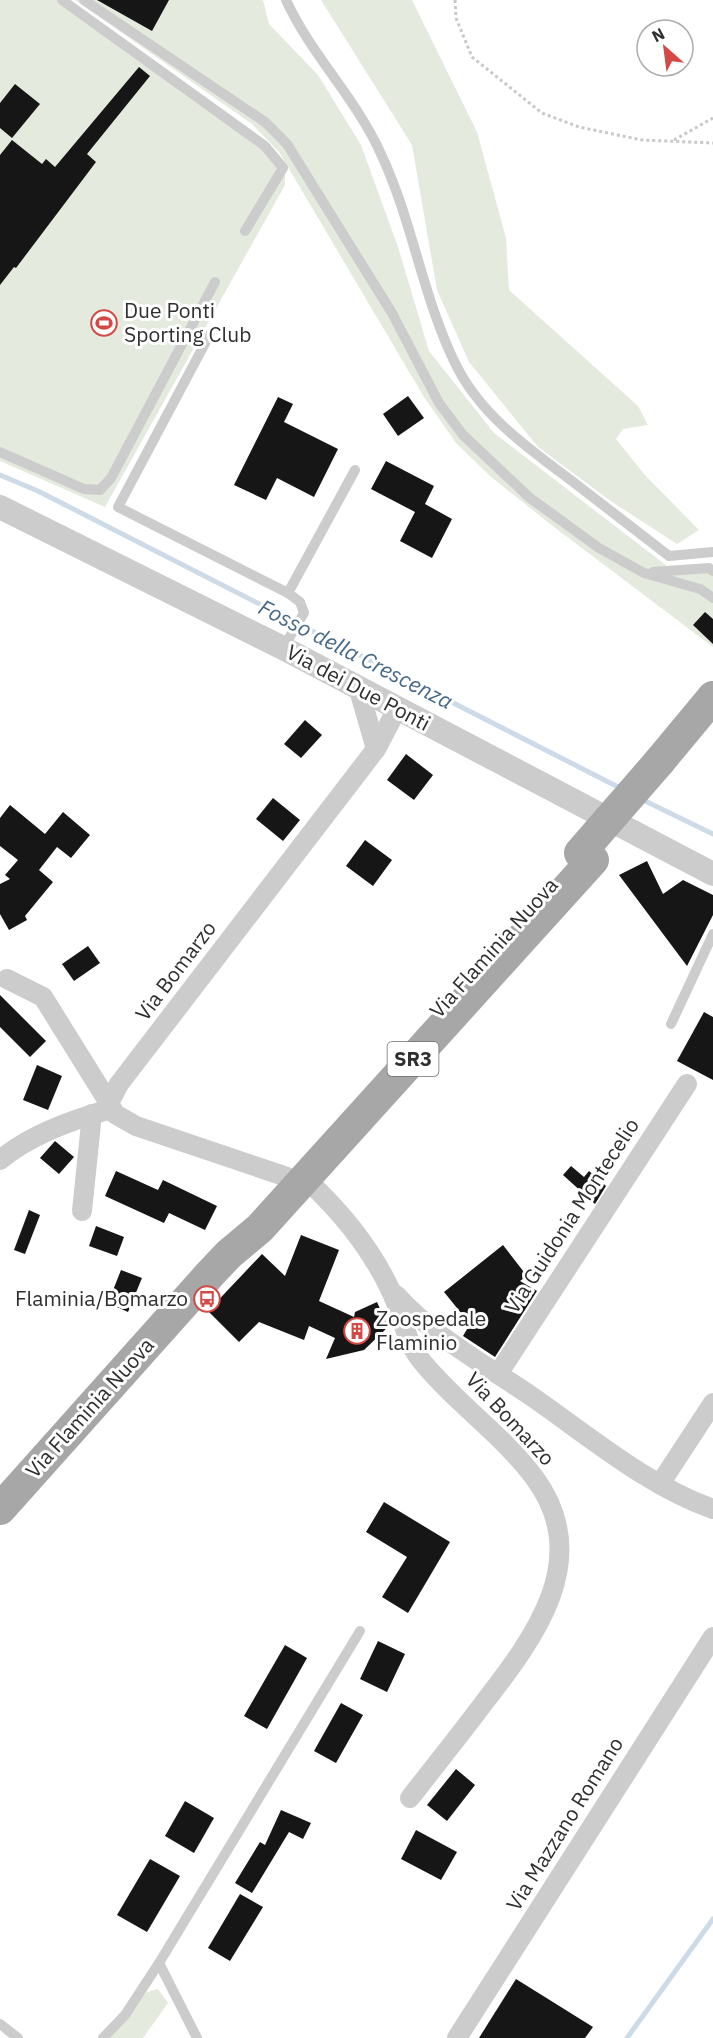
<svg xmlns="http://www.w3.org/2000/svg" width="713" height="2038" font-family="'IBM Plex Sans',sans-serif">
<rect width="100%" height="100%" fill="#fff"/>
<!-- green -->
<g fill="#e4eade">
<path d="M0,0H63L285,167V185L105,507L0,461Z"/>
<path d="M75,0H263L269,24L318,75L361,145L398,247L429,351L494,433L667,566L713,565V647L554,527L490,476L456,443L424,397L279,152L252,124Z"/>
<path d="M321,0H412L477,132L506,238L509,290L638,406L648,425L623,429L616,439L644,474L699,530L677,544L612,502L538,447L469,362L437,290L412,145Z"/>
<path d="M158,1989L168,2003L143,2038H106L147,1992Z"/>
</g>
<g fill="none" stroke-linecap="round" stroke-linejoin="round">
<!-- stream -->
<g stroke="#cddbe8" stroke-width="5">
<path d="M0,475L38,491L622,789"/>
<path d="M641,799L713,834"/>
<path d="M627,2038L713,1919"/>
</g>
</g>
<!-- building -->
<g fill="#161616">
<path d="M97,0H169L152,31Z"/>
<path d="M139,67L150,76L87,154L96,162L16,268L14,267L0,285V155L12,140L42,164L46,159L55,167Z"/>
<path d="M15,84L40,104L12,138L0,128V103Z"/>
<path d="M408,396L424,418L398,436L383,414Z"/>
<path d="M278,397L293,404L284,422L338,449L314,497L277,478L266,500L234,485Z"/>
<path d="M386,461L434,486L425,504L452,519L432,558L400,541L415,512L371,489Z"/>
<path d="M705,612L713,619V644L693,625Z"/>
<path d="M305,720L322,735L301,758L284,744Z"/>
<path d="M406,754L433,775L414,800L387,780Z"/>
<path d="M273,798L300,820L283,841L256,819Z"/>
<path d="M10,805L45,834L63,812L90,835L71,858L57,847L39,870L53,882L25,916L27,920L9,930L0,914V884L10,879L5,875L18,860L0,846V818Z"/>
<path d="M365,840L392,860L373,886L346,866Z"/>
<path d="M647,861L663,894L683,880L713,895V915L687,966L619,875Z"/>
<path d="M88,946L100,963L74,981L62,964Z"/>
<path d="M0,995L46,1041L30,1057L0,1027Z"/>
<path d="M704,1012L713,1017V1080L677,1061Z"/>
<path d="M37,1065L62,1076L48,1110L23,1100Z"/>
<path d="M55,1141L74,1157L59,1174L40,1158Z"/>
<path d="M571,1166L584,1177L589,1171L606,1186L595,1204L563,1175Z"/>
<path d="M116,1171L158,1190L163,1180L217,1206L205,1230L169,1213L164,1223L105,1196Z"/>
<path d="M29,1210L40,1215L25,1254L14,1250Z"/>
<path d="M96,1226L124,1237L117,1256L89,1246Z"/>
<path d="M301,1235L339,1250L319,1301L354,1317L355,1312L377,1302L388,1327L364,1350L326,1359L335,1338L309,1326L304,1340L259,1322L239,1342L208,1311L262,1254L285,1276Z"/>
<path d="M503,1245L527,1276L520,1281L537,1291L495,1357L463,1336L470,1324L444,1292Z"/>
<path d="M121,1270L142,1278L128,1312L108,1303Z"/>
<path d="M384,1502L450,1542L408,1613L382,1597L407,1557L366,1532Z"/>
<path d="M378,1641L405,1654L387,1692L360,1679Z"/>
<path d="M285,1645L307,1658L267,1729L244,1716Z"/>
<path d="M341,1703L363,1715L336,1763L314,1751Z"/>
<path d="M456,1769L475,1785L447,1821L427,1805Z"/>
<path d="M185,1801L214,1818L194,1853L165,1836Z"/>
<path d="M281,1810L311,1823L303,1839L289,1832L252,1893L235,1883L260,1842L265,1845Z"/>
<path d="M416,1830L457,1852L441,1880L401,1859Z"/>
<path d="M150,1859L180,1876L147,1932L117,1915Z"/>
<path d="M240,1894L263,1907L230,1961L208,1948Z"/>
<path d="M516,1979L593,2027L585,2038H479Z"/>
</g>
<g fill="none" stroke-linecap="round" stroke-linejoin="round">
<!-- path -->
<g stroke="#c9c9c9" stroke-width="3" stroke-dasharray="3 3" stroke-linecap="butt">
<path d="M455,0L456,18L472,57L542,113L579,127L642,140L713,143"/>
<path d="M674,140L713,118"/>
</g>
<!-- service -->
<g stroke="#ccc" stroke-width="10">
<path d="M62,0L265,146L283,168L245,231"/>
<path d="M84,0L265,122L287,144L392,313L439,403L463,435L530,498L599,548L644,573L700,589L713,598"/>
<path d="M286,0C311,55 356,98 381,154C413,222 423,300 457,367C482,416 529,449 572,481C604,506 637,531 669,556L713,552"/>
<path d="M210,334L118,507L288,593L300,602L304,613L283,648"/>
<path d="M0,452L84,489L100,490L111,478L215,282"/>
<path d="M653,572L709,568L713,571"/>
<path d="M288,593L355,470"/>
<path d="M671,1024L713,934"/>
<path d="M159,1963L197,2038"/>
<path d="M0,2024L18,2038"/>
<path d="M103,2038L125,2015L159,1963L360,1631"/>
</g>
<!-- minor -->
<g stroke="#ccc" stroke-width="20">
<path d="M359,690L376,749"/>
<path d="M7,979L43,997L109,1103"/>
<path d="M0,1160C30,1135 74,1119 111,1109"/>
<path d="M287,1177L136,1126L115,1114L109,1103L119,1084L376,749L397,709"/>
<path d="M305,1178C340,1211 369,1245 390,1289C402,1312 404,1338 420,1359C454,1402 501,1433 534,1477C595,1559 534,1638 483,1704C459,1736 434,1767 410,1798"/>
<path d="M82,1211L92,1114"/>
<path d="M396,1295C434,1337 484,1364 531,1396C589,1436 646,1485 713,1509"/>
<path d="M498,1374L687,1084"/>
<path d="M660,1484L713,1403"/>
<path d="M457,2038L713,1637"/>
</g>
<!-- tertiary -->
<path stroke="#ccc" stroke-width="24" d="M0,507L283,648L713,874"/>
<!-- primary -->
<g stroke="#a7a7a7" stroke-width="32">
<path d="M659,762L713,697"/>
<path d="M0,1509L210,1274L229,1254L260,1228L593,860"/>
</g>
<!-- primary-bridge -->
<path stroke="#a7a7a7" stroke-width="32" d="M580,853L659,762"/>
</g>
<!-- icons -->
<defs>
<g id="stadium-ring" transform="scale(1.35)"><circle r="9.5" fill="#fff" stroke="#d24945" stroke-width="1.5"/><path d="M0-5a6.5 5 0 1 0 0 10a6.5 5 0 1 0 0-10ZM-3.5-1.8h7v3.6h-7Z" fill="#d24945"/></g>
<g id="bus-ring" transform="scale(1.35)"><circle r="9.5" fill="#fff" stroke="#d24945" stroke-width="1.5"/><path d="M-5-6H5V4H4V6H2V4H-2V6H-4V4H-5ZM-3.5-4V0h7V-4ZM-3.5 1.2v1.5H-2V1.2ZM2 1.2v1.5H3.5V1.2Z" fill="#d24945"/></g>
<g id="building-ring" transform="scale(1.35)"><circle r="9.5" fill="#fff" stroke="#d24945" stroke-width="1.5"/><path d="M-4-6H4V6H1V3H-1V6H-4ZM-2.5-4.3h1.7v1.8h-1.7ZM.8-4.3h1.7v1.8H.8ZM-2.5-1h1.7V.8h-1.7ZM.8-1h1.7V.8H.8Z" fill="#d24945"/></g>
</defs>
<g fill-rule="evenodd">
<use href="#stadium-ring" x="104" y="323"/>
<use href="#bus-ring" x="207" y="1299"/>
<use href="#building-ring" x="357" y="1331"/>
</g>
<g text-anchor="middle" stroke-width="6" stroke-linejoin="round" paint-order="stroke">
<!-- shield labels -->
<rect fill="#fff" stroke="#6d6d6d" stroke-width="1.5" x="387.5" y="1042" width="51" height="34" rx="4.5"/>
<g font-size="20" font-weight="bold" fill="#2f2f2f">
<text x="413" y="1066">SR3</text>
</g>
<!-- poi labels -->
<g font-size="21" fill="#2f2f2f" stroke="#fff" text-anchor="start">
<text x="124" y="318">Due Ponti<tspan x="124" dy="24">Sporting Club</tspan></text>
<text x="188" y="1306" text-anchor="end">Flaminia/Bomarzo</text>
<text x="376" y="1326">Zoospedale<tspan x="376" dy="24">Flaminio</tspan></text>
</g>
<!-- street labels -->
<g font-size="21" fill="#2f2f2f" stroke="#fff">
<text transform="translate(358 688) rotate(28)" y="7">Via dei Due Ponti</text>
<text transform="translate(494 948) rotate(-48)" y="7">Via Flaminia Nuova</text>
<text transform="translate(176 971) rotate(-53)" y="7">Via Bomarzo</text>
<text transform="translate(572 1216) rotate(-57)" y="7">Via Guidonia Montecelio</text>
<text transform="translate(90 1408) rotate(-48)" y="7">Via Flaminia Nuova</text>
<text transform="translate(510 1419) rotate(47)" y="7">Via Bomarzo</text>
<text transform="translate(565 1824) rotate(-58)" y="7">Via Mazzano Romano</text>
</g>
<!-- water labels -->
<g font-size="22" font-style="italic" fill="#466888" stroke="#fff">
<text transform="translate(356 654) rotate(27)" y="8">Fosso della Crescenza</text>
</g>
</g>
<!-- north arrow -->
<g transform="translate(665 48) rotate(332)"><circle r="28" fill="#ffffff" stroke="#acacac" stroke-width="1.5"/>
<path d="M0-4.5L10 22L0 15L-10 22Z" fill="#d24945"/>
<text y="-9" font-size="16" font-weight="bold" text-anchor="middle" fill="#2f2f2f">N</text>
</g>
</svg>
